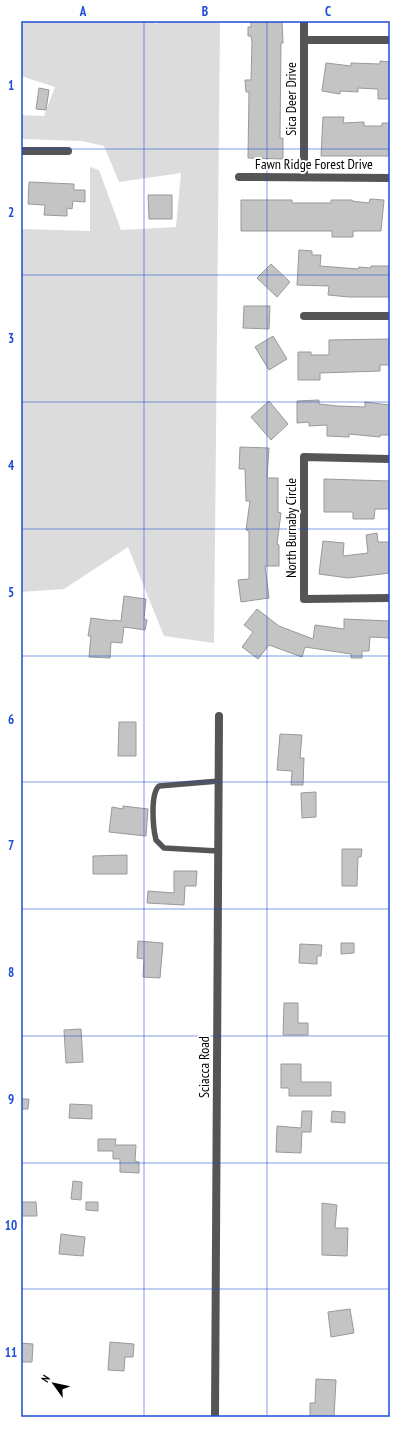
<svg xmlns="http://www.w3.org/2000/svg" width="411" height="1438" font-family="'PT Sans Narrow',sans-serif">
<rect width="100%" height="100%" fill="#fff"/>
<!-- green -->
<path fill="#dcdcdc" d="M21,21H151L157,24L159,21H220L214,643L164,636L128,547L64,589L21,592V229L90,231V167L99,170L121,230L176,227L181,173L119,182L104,146L82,141L21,139V115L44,116L55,87L21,76Z"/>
<!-- building -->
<g fill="#c4c4c4" stroke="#999">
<path d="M251,21H282L283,43H281L280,138H283V159L248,158L249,92H246L245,80H251L252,43L251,36H248V27H251Z"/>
<path d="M380,61L390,62V99H378V89L358,88V92L340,91V94L322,91L326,63L351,66V63L380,64Z"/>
<path d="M39,88L49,90L46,110L36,109Z"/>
<path d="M323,117H344L343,123L364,122V126H382V123H390V156H321Z"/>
<path d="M29,182L74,184V190H85V202L73,201L72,209L67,208V216L44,215L45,205L28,204Z"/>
<path d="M148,195H172V219H149Z"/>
<path d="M370,199L384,200L381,231H353V237H332V231H241V200H292V203H331V200H352V201L369,203Z"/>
<path d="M299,250L312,251V255H321L320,266L358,269L359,267L371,268V266H390V297H349L328,295L329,286L297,285Z"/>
<path d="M271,264L290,282L277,297L257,278Z"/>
<path d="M244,306H270L269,329L243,328Z"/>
<path d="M273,336L287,359L269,370L255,347Z"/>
<path d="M390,339V365H380V371L320,373V380H298V352H311V355H329V340Z"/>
<path d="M319,400V404L337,406L365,407V402L390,405V435H380V437L349,434V437L327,436V425L309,426V422L297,423V401Z"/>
<path d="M269,401L288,424L271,440L251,417Z"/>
<path d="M240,447L269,448L267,478H278V512L281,513L277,544L279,545V566H265L269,598L241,602L238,580L249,579V531L246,530L250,501H246L245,469H239Z"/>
<path d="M324,479L390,481V509H375L374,519H353V512H324Z"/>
<path d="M377,533L378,542H390V573L348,578L319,574L323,541L344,543L343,556L368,553L366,535Z"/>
<path d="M124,596L146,599L144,619L147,620L145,630L124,627L122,643L111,642L110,658L89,657L91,636H88L91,618L113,621V620L121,621Z"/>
<path d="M257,609L279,626L313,639L315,625L344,629V619L390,621V638L370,637L369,651H362V658H351V654L305,647L302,657L269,645L258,659L242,647L253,632L244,625Z"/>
<path d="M119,722H136V756H118Z"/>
<path d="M280,734L302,735L300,758H304L303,785H291L292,771L277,770Z"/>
<path d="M316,792V817L302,818L301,793Z"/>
<path d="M123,806L148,809L146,836L109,832L112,807L123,809Z"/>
<path d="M342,849H362L361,857H358L357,886H342Z"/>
<path d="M127,855V874H93V856Z"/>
<path d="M174,871H197L196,886H185L184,905L147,903L148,891L174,893Z"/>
<path d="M138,941L163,943L160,978L143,977L144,959L137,958Z"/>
<path d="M341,943H354V953L341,954Z"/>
<path d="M300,944L322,945L321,956H317V964L299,963Z"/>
<path d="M284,1003H298V1023H308V1035H283Z"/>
<path d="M81,1029L83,1062L66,1063L64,1030Z"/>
<path d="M281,1064H301V1082H331V1096H289V1088H281Z"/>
<path d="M21,1099H29L28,1109H21Z"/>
<path d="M70,1104L92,1105V1119L69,1118Z"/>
<path d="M302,1111H312L311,1132H302L301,1153L276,1152L277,1126L301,1128Z"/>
<path d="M332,1111L345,1112V1123L331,1122Z"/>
<path d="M98,1139H116L115,1145H136L135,1161L139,1162V1173L120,1172V1159H113V1151H98Z"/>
<path d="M73,1181L82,1182L81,1200L71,1199Z"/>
<path d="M21,1202H36L37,1216H21Z"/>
<path d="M86,1202H98V1211L86,1210Z"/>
<path d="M322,1203L337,1205L335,1228H348L347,1256L322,1255Z"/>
<path d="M61,1234L85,1237L83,1256L59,1254Z"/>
<path d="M350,1309L354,1333L331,1337L328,1312Z"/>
<path d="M110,1342L134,1344L133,1357H125L124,1371L108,1370Z"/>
<path d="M21,1343L33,1344L32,1362H21Z"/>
<path d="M316,1379L336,1380L334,1417H310V1403H315Z"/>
</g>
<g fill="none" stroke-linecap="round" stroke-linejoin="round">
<!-- lane -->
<path stroke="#555" stroke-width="5.5" d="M218,851L164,848L156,840C153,828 150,794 159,786L219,781"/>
<!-- street -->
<g stroke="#555" stroke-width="8">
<path d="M304,21V177"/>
<path d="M304,40H390"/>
<path d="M21,151H68"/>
<path d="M239,177L390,178"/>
<path d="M304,316H390"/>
<path d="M390,459L304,457V599L390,598"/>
<path d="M215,1417L219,716"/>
</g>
</g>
<!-- grid -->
<path fill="none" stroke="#1d4ed8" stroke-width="1" stroke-opacity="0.55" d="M144,21V1417M267,21V1417M21,149H390M21,275H390M21,402H390M21,529H390M21,656H390M21,782H390M21,909H390M21,1036H390M21,1163H390M21,1289H390"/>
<g text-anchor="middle" stroke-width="4" stroke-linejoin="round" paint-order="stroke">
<!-- street labels -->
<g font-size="14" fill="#000" stroke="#fff">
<text transform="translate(291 99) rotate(-90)" y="5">Sica Deer Drive</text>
<text x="314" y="169">Fawn Ridge Forest Drive</text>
<text transform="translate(291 528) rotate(-90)" y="5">North Burnaby Circle</text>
<text transform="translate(204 1067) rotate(-90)" y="5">Sciacca Road</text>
</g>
</g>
<!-- border -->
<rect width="411" height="1438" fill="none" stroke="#ffffff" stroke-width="44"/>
<!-- north arrow -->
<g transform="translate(54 1384) rotate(303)" stroke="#ffffff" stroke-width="3" paint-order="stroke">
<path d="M0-3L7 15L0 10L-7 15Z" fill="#000000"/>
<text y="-6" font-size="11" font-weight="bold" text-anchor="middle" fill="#000000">N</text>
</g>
<rect x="22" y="22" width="367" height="1394" fill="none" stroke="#1d4ed8" stroke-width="1.5"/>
<g font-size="13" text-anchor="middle" font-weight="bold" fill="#1d4ed8">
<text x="83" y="16">A</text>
<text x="205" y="16">B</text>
<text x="328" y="16">C</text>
<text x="11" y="90">1</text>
<text x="11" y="217">2</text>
<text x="11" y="343">3</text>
<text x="11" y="470">4</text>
<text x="11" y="597">5</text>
<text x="11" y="724">6</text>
<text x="11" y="850">7</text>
<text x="11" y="977">8</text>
<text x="11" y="1104">9</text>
<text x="11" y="1230">10</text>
<text x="11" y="1357">11</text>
</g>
</svg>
